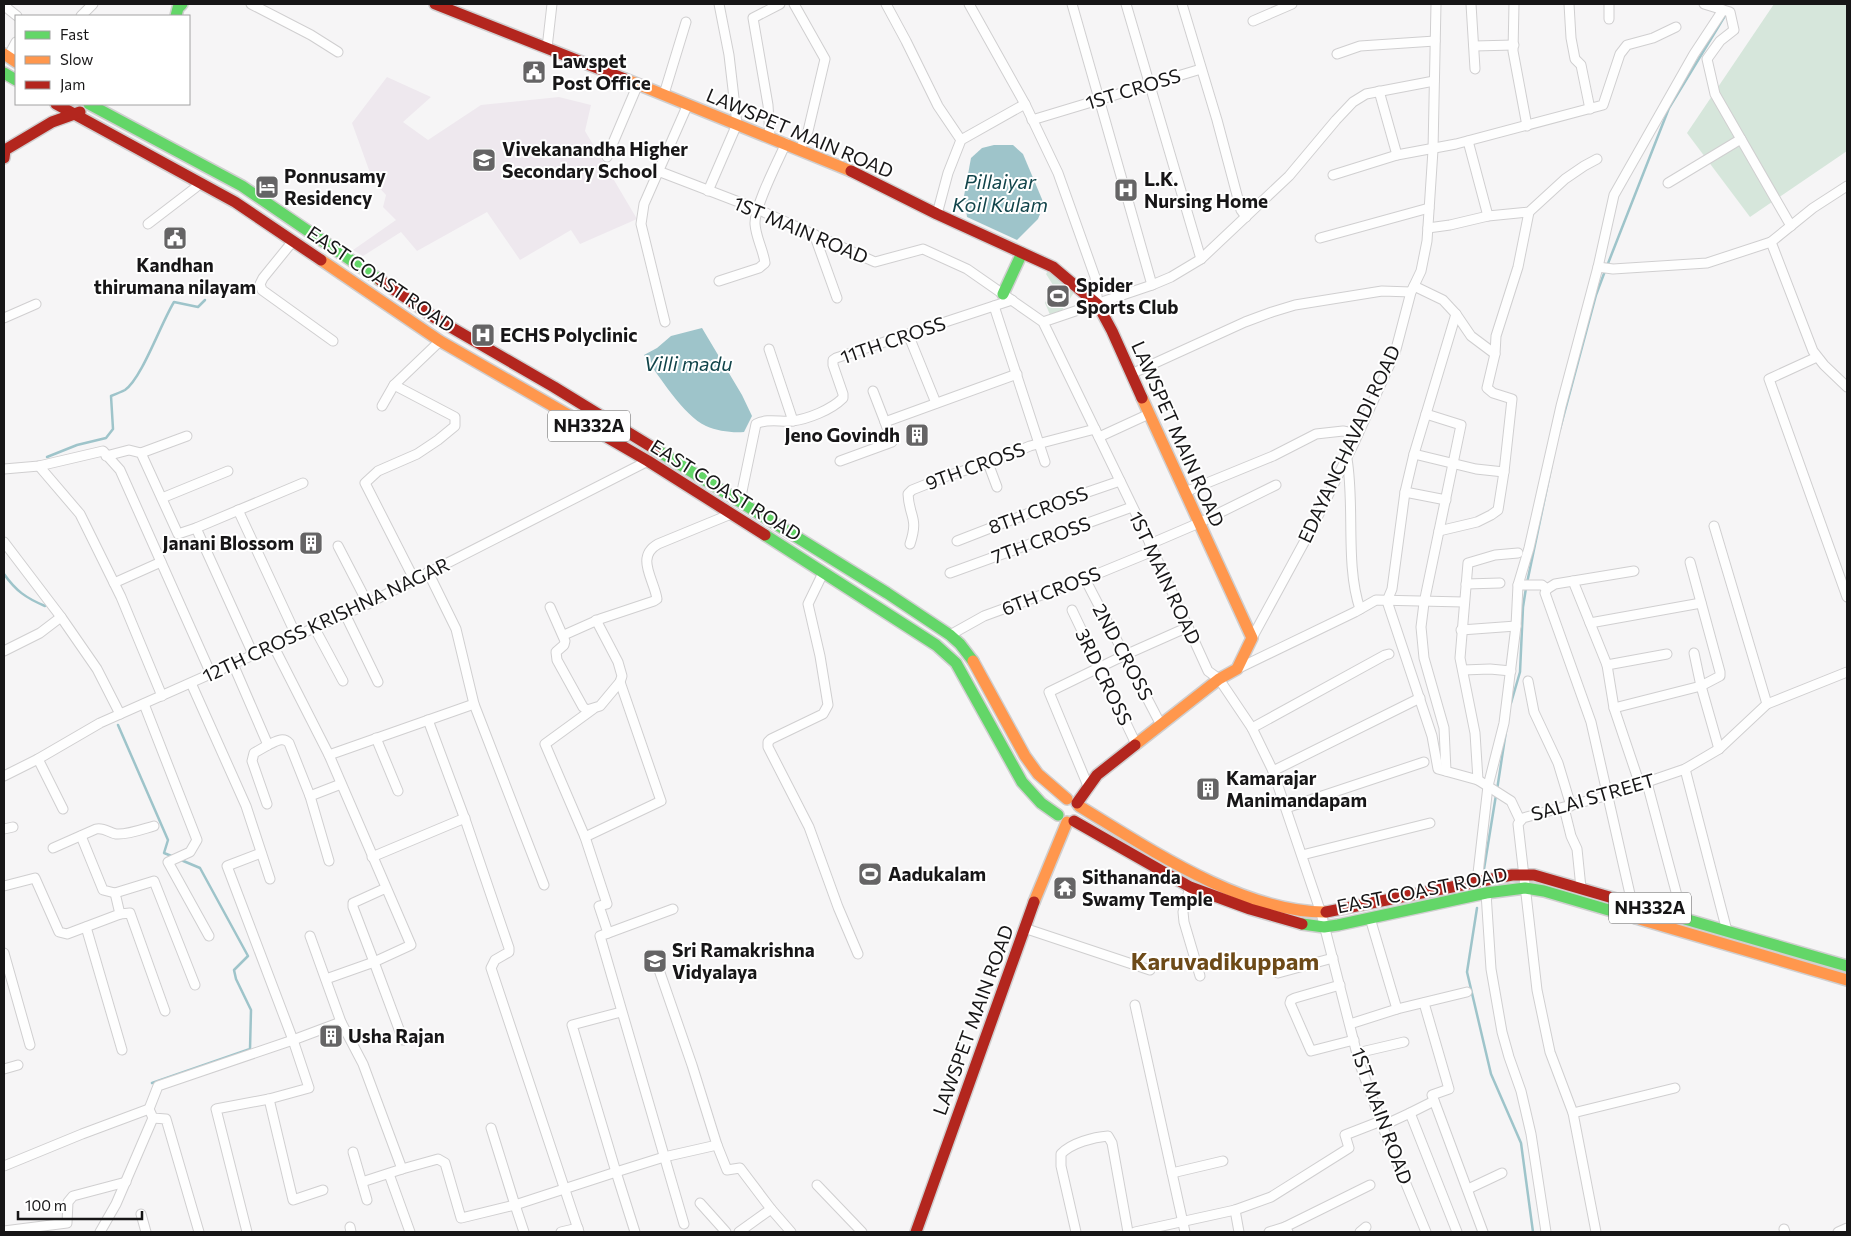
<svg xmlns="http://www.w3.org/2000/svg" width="1851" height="1236" font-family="Commissioner,sans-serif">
<rect width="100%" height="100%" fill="#f6f5f6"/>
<!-- built -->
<path fill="#eee8ee" d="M387,77L431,97L403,122L428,140L481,105L559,97L591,105L585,131L637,219L580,244L571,230L520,260L487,212L417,251L401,232L363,256L353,250L396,220L383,207L386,195L373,181L352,123Z"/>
<!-- green -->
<g fill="#d6e6db">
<path d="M1774,4H1847V151L1750,217L1687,133Z"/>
<path d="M1048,271L1075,291L1057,318L1051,317L1045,303L1053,285L1046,274Z"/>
</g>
<!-- water -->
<g fill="#9ec4ca">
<path d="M994,145H1013L1023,154L1044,204L1038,219L1017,240L967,217L964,196L971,158L982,148Z"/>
<path d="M702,328L742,395L752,416L744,432C732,433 717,431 706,426C684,416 658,375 644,355L657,348L671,336Z"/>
</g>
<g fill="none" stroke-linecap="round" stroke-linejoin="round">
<!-- stream -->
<g stroke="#9ec4ca" stroke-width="2.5">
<path d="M1607,266L1669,108L1726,14"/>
<path d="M1560,429L1596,295L1605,271"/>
<path d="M47,457L77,445L106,438L113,429L111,396C116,394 121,392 125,390C142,378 161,323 174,302L198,307L205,300"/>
<path d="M4,574C16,591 26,598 45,606"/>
<path d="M1527,583L1551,468"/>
<path d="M1511,703L1520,672L1523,607L1526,588"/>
<path d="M118,725L168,840L164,853L174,857"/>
<path d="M1497,790L1506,731"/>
<path d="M1484,869L1496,795"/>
<path d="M1477,908L1467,972L1491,1074L1521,1143L1533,1232"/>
<path d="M152,1083L250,1049L251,1010L236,979L234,970L248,956L200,868L181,860"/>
</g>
<!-- street casing -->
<g stroke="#d0cfd0" stroke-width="11">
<g id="street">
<path d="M6,4L7,8L17,16"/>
<path d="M251,4L311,35L338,52"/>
<path d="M794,4L825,59L808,131L800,149"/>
<path d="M886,4L906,41L938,106L961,140"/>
<path d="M969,4L1025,104L1058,173L1095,277L1098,305"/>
<path d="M1072,4L1152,285"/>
<path d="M1126,4L1201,259"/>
<path d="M1182,4L1217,120L1241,210L1246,217"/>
<path d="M1471,4L1475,69"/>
<path d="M1514,4L1513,51L1527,126"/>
<path d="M1569,4L1571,38L1575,59L1581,65L1590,109"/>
<path d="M1609,4V19"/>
<path d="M1704,4L1730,12L1734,30L1720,41L1707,59L1715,94L1791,226"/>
<path d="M81,16L93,4"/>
<path d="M1253,21L1292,4"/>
<path d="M1474,46L1514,45"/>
<path d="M547,48L552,4"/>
<path d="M1337,54L1360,46L1435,41"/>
<path d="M8,57L16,42"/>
<path d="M1379,91L1397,155"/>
<path d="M664,94L686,22"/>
<path d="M1032,120L1201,69"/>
<path d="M770,137L768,105L753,18L780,4"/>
<path d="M1468,141L1488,216"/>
<path d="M607,157L638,84"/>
<path d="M658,171L757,209L875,262L923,249L967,269L1043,322L1141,524L1208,671L1219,679L1252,728L1273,771L1321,913L1359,1062L1387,1138L1426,1232"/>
<path d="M1333,175L1397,155L1456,144L1603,105L1620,54L1627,45L1653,38L1676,27"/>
<path d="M1668,183L1741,139"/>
<path d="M1847,186L1813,208L1771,242L1813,351L1824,365L1847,387"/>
<path d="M708,191L737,124L729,55L719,4"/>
<path d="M937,214L948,173L961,140L1025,104"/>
<path d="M148,224L195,188L200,182"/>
<path d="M1428,228L1450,225L1488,216L1529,212L1565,179L1584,166L1597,159"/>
<path d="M814,234L837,298"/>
<path d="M1320,238L1429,208"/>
<path d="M293,241L263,278L260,284L262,290L333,341"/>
<path d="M1598,267L1613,269L1707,263L1771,242"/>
<path d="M719,281L759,268L765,263C763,249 756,238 755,224C754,207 778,161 786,143"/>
<path d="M1414,286L1443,300L1456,314L1471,336L1495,354"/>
<path d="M994,306L1045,462"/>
<path d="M1456,314L1414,454L1405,492L1392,589L1387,601L1432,736L1438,769L1478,780L1511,801L1520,820"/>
<path d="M4,318L36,304"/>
<path d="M665,322L641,224L644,204L688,104"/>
<path d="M1043,322L1152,285L1171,277L1201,259L1289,176L1336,120L1353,102L1366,94L1434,81"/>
<path d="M908,334L936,403"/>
<path d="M769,349L793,421"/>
<path d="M1817,357L1769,379L1847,597"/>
<path d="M1131,374L1245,322L1272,312L1295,305L1382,291L1411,292"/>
<path d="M394,385L455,417V426L438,440L417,454L378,471L365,483L414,579"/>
<path d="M873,391L885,422"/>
<path d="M382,406L394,385L440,341"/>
<path d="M1426,414L1461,425L1424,603L1421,627L1424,658L1444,728L1446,771"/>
<path d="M1099,437L1149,414"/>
<path d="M141,453L187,436"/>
<path d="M1414,454L1476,469L1504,472"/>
<path d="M106,456L129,450L141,453L178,534L196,528L303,483"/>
<path d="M1347,459C1355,506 1345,565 1360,609"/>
<path d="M840,461L892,442L885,422L1017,374"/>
<path d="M988,463L997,487"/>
<path d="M39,466L80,514L121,597L162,696"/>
<path d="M4,469L39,466L103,451L120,470L211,674"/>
<path d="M1185,492L1273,456L1316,434L1343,431L1358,434"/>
<path d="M1405,492L1446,500"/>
<path d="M162,498L228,471"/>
<path d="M740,501L756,424C767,418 780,422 792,421C808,419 831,410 843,398V394L833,365V360L836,358L1012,300"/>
<path d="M238,510L296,635"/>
<path d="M1714,526L1767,704"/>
<path d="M196,528L253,654"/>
<path d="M1439,531L1477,522L1491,515L1498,510L1504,472L1512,399L1493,393L1487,388L1495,354L1496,336L1518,267L1529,212"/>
<path d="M957,541L1047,506L1120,481"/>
<path d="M4,542L61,617L97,669L120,714"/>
<path d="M910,544C919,517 909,517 908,494L912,490L947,476L988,463L1030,446L1095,429"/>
<path d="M1150,544L1199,523L1276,485"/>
<path d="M338,546L368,604"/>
<path d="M428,572L456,629L474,704L544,885"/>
<path d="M823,573L808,604L820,656L828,705L823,714L771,739L768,742V747L809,827L838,907L858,954"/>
<path d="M950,573L1132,507"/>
<path d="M1085,579L1161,725"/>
<path d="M1573,581L1607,665"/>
<path d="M114,583L161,562"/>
<path d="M1466,584L1500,583"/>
<path d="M1518,585H1542L1547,589"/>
<path d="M550,607L565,641L564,645L556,652L557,660L583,707L587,710L600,706L620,682L622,676L618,662L596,620"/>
<path d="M1072,610L1136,744"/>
<path d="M345,614L378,682"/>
<path d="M1590,623L1701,603"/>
<path d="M314,627L343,681"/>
<path d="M1461,630L1516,626"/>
<path d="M564,635L600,619L654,601L657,599C654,579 635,557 658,544L731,514"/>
<path d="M950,635L984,616L1085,579L1153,551"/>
<path d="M1252,638L1314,524L1354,443L1395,353L1411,292L1421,271L1427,241L1433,150L1436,4"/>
<path d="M273,645L329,755L411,945L374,962L353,907V903L386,888"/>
<path d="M4,651L40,633L61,617"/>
<path d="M1694,653L1701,686L1719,749"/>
<path d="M233,664L268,745C275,742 283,736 289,743L310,796L329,861"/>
<path d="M1237,669L1355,612L1376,600L1464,602"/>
<path d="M1463,670L1490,669L1511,671"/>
<path d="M1528,681L1534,712L1558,763L1571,806"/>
<path d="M191,683L246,806L270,879"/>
<path d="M144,704L197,840L190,852L168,862L209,936"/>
<path d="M1614,708L1701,686L1720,676V672L1690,562"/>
<path d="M593,709L545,744L585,837L607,904L599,906L608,933"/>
<path d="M428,720L466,822L509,948V952L495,960L491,968L579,1232"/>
<path d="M1252,728L1385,655L1389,654"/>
<path d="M376,738L398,791"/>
<path d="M329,755L474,704"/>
<path d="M38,759L63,809"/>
<path d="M1685,769L1727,931"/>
<path d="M1273,771L1420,698"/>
<path d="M4,776L38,759L100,723L359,608L648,461"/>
<path d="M1478,780L1475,733L1460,658L1468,563L1495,555L1518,553"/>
<path d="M1647,783L1683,918"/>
<path d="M1640,785L1614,708L1607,665L1667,654"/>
<path d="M1088,786L1049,692L1125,655L1188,627"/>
<path d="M310,796L341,784"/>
<path d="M267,804L252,761L254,753L268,745"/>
<path d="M1286,808L1424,762"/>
<path d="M1564,808L1571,836L1577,849L1581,888"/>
<path d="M4,829L13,827"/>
<path d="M81,836L103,890L115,893"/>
<path d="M585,837L661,801L620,682"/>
<path d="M53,848L96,829C104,827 109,833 116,834C128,835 143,829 154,826"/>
<path d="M1302,855L1430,823"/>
<path d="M372,857L465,818"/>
<path d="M1477,882L1488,786L1504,723L1516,626L1518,585L1529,548L1561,406L1598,267L1614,195L1694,54L1723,10"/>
<path d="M4,886L35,878L59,932L67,934L120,914L115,893L154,881L195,985"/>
<path d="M1190,887L1183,912L1184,922L1200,976"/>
<path d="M1486,893L1491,969L1502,1032L1509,1057L1521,1091L1531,1134L1546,1232"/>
<path d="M1632,903L1591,722L1545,593L1547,589L1555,584L1634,571"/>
<path d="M673,909L600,936L684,1224"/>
<path d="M120,914L130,913L165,1011"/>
<path d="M86,927L122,1050"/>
<path d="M1024,928L1150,970"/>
<path d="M310,936L341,1022"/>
<path d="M4,953L30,1045"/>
<path d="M1278,973L1333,958"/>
<path d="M326,979L374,962L403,1040"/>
<path d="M1340,985L1295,998L1291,1000L1290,1003L1311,1051L1354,1040"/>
<path d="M1424,1003L1449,1089L1432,1095L1483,1232"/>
<path d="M1135,1005L1185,1232"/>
<path d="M1397,1009L1467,992"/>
<path d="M621,1012L572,1025L616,1172L664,1157L717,1145L692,1065L657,964"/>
<path d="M1350,1024L1397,1009L1370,918"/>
<path d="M1357,1053L1404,1042"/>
<path d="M4,1069L18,1065"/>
<path d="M269,1099L293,1200L323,1190"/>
<path d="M149,1109L158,1086L293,1040L227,866L261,853"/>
<path d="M1410,1113L1434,1101"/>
<path d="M1573,1113L1675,1088"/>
<path d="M1382,1126L1410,1113L1457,1232"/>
<path d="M491,1128L515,1205L616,1172L635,1232"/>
<path d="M717,1145L727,1170L740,1168L771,1209L739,1232"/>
<path d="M353,1152L367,1200"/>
<path d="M4,1166L82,1134L149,1109L153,1118L166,1119L199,1232"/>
<path d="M402,1169L438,1159L445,1163L461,1218L515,1205L524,1232"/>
<path d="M1172,1173L1223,1161"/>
<path d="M389,1174L410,1232"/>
<path d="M817,1185L862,1232"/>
<path d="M1468,1189L1502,1173"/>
<path d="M700,1203L726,1232"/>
<path d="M771,1209L791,1232"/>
<path d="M1235,1210L1239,1232"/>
<path d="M141,1214L146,1232"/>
<path d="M350,1227L351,1232"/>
<path d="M1784,1229L1785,1232"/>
<path d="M4,1231L67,1223L68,1202L73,1196L126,1182"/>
<path d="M100,1232L116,1204L153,1118"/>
<path d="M247,1232L216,1109L269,1099L309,1088L293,1040L341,1022L363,1064L402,1169L362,1182"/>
<path d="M561,1232L578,1228"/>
<path d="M1076,1232L1061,1166V1154C1071,1143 1094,1137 1108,1136L1112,1143L1128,1232"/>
<path d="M1135,1232L1235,1210L1271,1197L1349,1148L1345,1135L1381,1121"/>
<path d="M1269,1232L1285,1227"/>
<path d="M1288,1232L1285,1227L1370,1185"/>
<path d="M1360,1232L1366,1227"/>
<path d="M1596,1232L1573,1113L1550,1052L1537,990L1518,824L1523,818L1609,795L1685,769L1719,749L1767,704L1847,672"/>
<path d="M1838,1232L1847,1228"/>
</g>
</g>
<!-- fast casing -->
<g stroke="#d0cfd0" stroke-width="14">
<g id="fast">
<path d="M176,16L178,8L182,4"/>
<path d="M4,73L16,80"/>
<path d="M89,104L242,186L380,280"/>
<path d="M1003,294L1022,253"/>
<path d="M655,449L887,593L950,635L960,644L973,661"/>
<path d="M765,535L936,645L956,663L1022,782L1041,803L1058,815"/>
<path d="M1671,915L1847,966"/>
<path d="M1302,924L1324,927L1338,925L1486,893L1525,888L1544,891L1636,918"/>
</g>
</g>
<!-- slow casing -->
<g stroke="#d0cfd0" stroke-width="14">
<g id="slow">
<path d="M4,54L16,62"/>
<path d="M625,79L851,171"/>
<path d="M321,260L440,341L598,432"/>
<path d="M973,661L1025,756L1038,774L1067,799"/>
<path d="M1135,745L1219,679L1237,669L1252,638L1142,398"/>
<path d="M1079,806C1148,848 1243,913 1326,912"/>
<path d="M1034,902L1067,822"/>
<path d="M1636,918L1847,980"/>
</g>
</g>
<!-- jam casing -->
<g stroke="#d0cfd0" stroke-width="14">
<g id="jam">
<path d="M435,4L625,79"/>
<path d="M56,104L235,202L321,260"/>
<path d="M4,158L5,150L52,122L80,112"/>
<path d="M851,171L937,214L1053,267L1098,305L1112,331L1142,398"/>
<path d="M380,280L435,318L554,387L655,449"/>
<path d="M598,432L648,461L765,535"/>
<path d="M1077,803L1097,775L1135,745"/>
<path d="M1074,821L1190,887L1250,909L1302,924"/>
<path d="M1326,912L1512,875H1534L1671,915"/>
<path d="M916,1232L1034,902"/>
</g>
</g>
<!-- street -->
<use href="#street" stroke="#fefefe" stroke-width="9"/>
<!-- fast -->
<use href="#fast" stroke="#63d668" stroke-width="11"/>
<!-- slow -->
<use href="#slow" stroke="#ff974d" stroke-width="11"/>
<!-- jam -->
<use href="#jam" stroke="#b3261e" stroke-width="11"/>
</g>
<!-- icons -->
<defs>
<g id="civic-square" transform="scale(1.25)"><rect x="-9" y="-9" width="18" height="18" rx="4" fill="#656465" stroke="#fff"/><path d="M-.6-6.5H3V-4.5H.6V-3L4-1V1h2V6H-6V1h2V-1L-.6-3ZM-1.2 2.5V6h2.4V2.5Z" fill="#fff"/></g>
<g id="school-square" transform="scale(1.25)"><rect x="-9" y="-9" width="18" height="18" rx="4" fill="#656465" stroke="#fff"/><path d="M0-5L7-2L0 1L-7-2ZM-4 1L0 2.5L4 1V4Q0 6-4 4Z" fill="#fff"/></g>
<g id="hotel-square" transform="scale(1.25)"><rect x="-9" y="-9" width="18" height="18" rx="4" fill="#656465" stroke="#fff"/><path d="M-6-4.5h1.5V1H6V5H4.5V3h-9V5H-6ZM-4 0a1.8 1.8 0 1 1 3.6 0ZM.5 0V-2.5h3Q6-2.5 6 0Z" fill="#fff"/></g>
<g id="hospital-square" transform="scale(1.25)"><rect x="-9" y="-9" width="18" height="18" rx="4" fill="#656465" stroke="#fff"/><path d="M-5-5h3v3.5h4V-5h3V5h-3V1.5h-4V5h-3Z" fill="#fff"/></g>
<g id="stadium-square" transform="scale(1.25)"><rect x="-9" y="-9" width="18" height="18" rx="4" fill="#656465" stroke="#fff"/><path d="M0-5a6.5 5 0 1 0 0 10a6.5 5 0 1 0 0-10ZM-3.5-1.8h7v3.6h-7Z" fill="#fff"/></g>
<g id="building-square" transform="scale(1.25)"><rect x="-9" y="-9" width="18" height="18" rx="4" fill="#656465" stroke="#fff"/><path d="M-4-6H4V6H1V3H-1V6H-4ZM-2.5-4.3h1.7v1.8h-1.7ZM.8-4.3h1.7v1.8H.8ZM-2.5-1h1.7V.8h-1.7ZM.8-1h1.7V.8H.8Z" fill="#fff"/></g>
<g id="temple-square" transform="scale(1.25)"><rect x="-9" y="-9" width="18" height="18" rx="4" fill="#656465" stroke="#fff"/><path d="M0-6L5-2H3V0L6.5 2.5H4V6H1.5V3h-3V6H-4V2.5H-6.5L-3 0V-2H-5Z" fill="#fff"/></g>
</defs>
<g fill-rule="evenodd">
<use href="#civic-square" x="534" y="72"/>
<use href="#school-square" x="484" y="160"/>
<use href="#hotel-square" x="267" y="187"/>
<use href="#hospital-square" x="1126" y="190"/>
<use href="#civic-square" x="175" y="238"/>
<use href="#stadium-square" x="1058" y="296"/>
<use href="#hospital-square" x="483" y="335"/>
<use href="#building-square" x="917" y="435"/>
<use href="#building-square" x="311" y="543"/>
<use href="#building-square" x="1208" y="789"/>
<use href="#stadium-square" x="870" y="874"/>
<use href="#temple-square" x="1065" y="888"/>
<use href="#school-square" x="655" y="961"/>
<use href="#building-square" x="331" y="1036"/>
</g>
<g text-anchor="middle" stroke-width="4" stroke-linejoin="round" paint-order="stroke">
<!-- shield labels -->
<g fill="#fff" stroke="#5d5c5d" stroke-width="1">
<rect x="548" y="410.5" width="82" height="31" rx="4"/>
<rect x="1609" y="892.5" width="82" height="31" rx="4"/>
</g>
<g font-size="18" font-weight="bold" fill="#171617">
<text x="589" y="432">NH332A</text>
<text x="1650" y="914">NH332A</text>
</g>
<!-- poi labels -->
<g font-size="19" font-weight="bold" fill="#171617" stroke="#fff" text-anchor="start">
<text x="552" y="68">Lawspet<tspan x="552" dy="22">Post Office</tspan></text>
<text x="502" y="156">Vivekanandha Higher<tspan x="502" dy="22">Secondary School</tspan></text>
<text x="284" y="183">Ponnusamy<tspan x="284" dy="22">Residency</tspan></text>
<text x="1144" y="186">L.K.<tspan x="1144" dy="22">Nursing Home</tspan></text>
<text x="175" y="272" text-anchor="middle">Kandhan<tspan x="175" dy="22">thirumana nilayam</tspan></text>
<text x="1076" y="292">Spider<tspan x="1076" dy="22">Sports Club</tspan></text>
<text x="500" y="342">ECHS Polyclinic</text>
<text x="900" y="442" text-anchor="end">Jeno Govindh</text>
<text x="294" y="550" text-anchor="end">Janani Blossom</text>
<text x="1226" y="785">Kamarajar<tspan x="1226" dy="22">Manimandapam</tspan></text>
<text x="888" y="881">Aadukalam</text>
<text x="1082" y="884">Sithananda<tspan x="1082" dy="22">Swamy Temple</tspan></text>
<text x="672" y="957">Sri Ramakrishna<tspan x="672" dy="22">Vidyalaya</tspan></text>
<text x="348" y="1043">Usha Rajan</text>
</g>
<!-- street labels -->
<g font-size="19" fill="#171617" stroke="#fff">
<text transform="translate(1133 89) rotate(-17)" y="7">1ST CROSS</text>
<text transform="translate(800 133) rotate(23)" y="7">LAWSPET MAIN ROAD</text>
<text transform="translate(801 230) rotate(23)" y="7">1ST MAIN ROAD</text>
<text transform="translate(381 279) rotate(34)" y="7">EAST COAST ROAD</text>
<text transform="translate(893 340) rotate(-19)" y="7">11TH CROSS</text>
<text transform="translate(1178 434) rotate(66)" y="7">LAWSPET MAIN ROAD</text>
<text transform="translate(1349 444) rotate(-65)" y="7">EDAYANCHAVADI ROAD</text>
<text transform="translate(975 466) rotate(-20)" y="7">9TH CROSS</text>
<text transform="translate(726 490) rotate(32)" y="7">EAST COAST ROAD</text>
<text transform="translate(1038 510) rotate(-20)" y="7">8TH CROSS</text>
<text transform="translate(1041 540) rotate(-20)" y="7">7TH CROSS</text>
<text transform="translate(1165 578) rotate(65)" y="7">1ST MAIN ROAD</text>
<text transform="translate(1051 591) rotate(-21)" y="7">6TH CROSS</text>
<text transform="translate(326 620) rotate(-25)" y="7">12TH CROSS KRISHNA NAGAR</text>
<text transform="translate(1123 652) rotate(62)" y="7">2ND CROSS</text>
<text transform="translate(1104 677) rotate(64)" y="7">3RD CROSS</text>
<text transform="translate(1593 797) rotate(-16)" y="7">SALAI STREET</text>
<text transform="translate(1422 890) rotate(-11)" y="7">EAST COAST ROAD</text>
<text transform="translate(973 1020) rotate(-70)" y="7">LAWSPET MAIN ROAD</text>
<text transform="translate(1382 1116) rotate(70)" y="7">1ST MAIN ROAD</text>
</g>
<!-- water labels -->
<g font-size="20" font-style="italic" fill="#11444a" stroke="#fff">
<text x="1000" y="189">Pillaiyar<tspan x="1000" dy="23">Koil Kulam</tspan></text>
<text x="688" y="371">Villi madu</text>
</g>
<!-- district labels -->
<g font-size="24" font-weight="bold" fill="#6d4a18" stroke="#fff">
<text x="1225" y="970">Karuvadikuppam</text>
</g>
</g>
<!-- border -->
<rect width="1851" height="1236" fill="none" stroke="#171617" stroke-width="10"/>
<!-- legend -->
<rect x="15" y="15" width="175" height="90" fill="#ffffff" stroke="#a2a2a2"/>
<rect x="25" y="31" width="25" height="8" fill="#63d668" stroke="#a2a2a2"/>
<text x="60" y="40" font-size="15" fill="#171617">Fast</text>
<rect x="25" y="56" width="25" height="8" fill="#ff974d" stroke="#a2a2a2"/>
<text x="60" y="65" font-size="15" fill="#171617">Slow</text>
<rect x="25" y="81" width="25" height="8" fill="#b3261e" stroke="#a2a2a2"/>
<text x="60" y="90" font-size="15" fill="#171617">Jam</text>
<!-- scale -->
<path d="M18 1211v8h124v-8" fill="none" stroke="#171617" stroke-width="2.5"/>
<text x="25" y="1211" font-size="15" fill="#171617" stroke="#ffffff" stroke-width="4" paint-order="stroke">100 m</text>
</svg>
